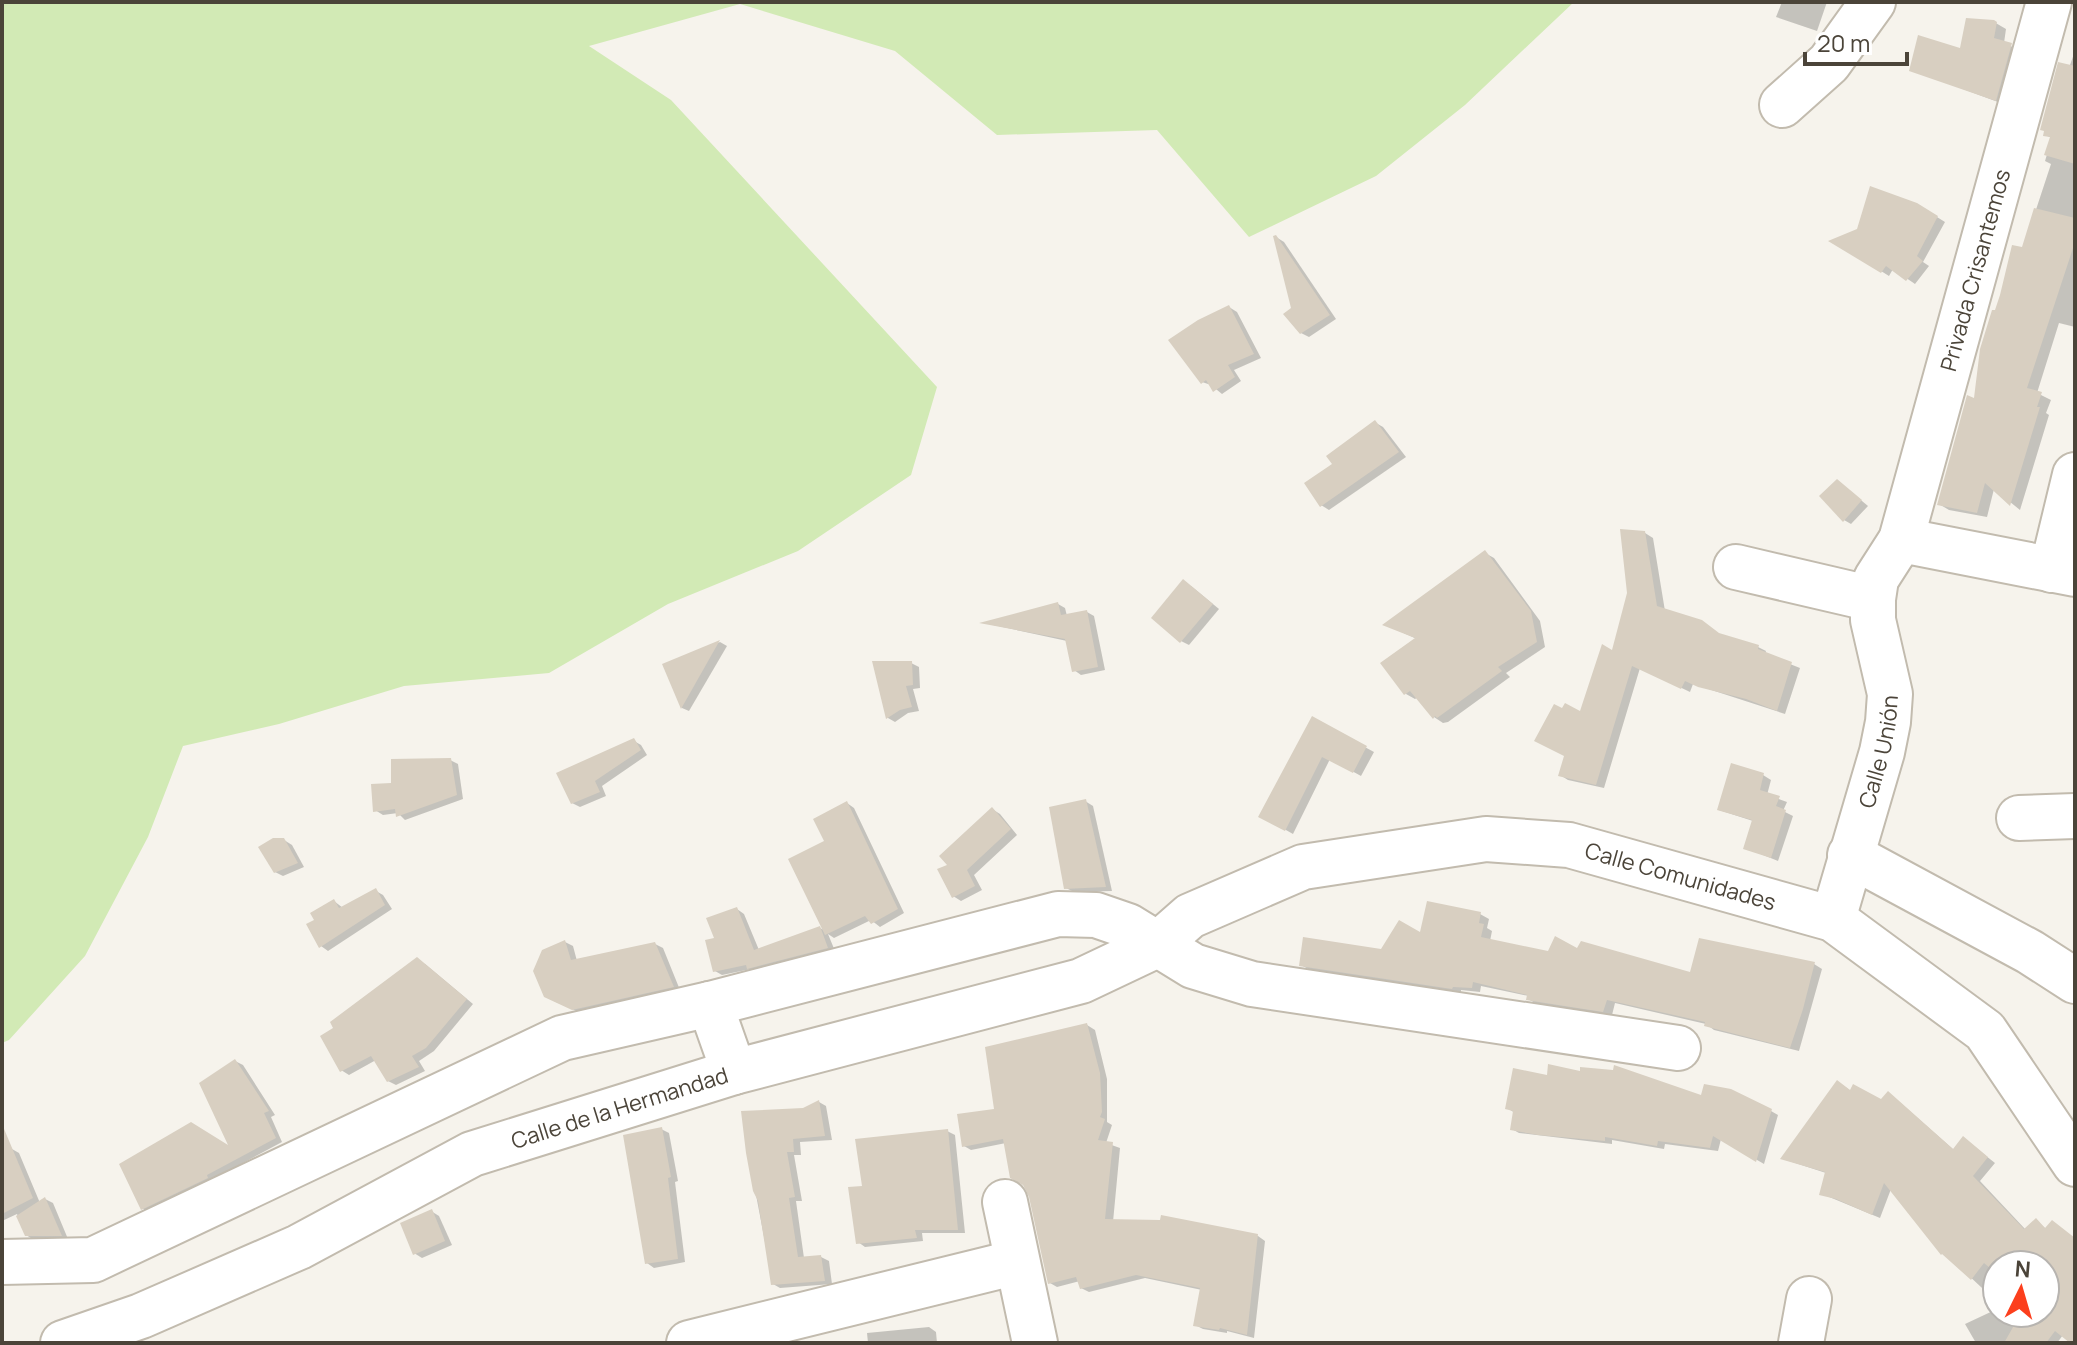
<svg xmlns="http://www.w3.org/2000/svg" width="2077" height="1345" font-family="Manrope,sans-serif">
<rect width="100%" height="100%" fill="#f6f3ec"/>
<!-- green -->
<path fill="#d2eab5" d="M2,2H1574L1465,105L1376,176L1249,237L1157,130L997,135L895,51L740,4L589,46L671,100L937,387L911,475L798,551L668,604L549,673L404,686L279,724L183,746L148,837L85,956L9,1040L2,1043Z"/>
<!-- shadow -->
<g fill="#0003">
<path d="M1782,2H1827L1817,31L1776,17Z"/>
<path d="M1994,22L2006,29L2004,43L2021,51L2006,105L1912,70L1962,50Z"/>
<path d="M2075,51V327L2059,323L2037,393L2051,400L2046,413L2049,415L2020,510L1994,489L1987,517L1949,510L1939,504L1976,401L1996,313L2023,249L2051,164L2045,161L2052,138L2045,135Z"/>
<path d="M1916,204L1945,222L1923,262L1929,266L1915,284L1893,269L1889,276L1833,241Z"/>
<path d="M1276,237L1284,242L1336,319L1309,337L1301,333L1293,309Z"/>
<path d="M1229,307L1237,312L1261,358L1234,370L1241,381L1222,394L1211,385L1202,382Z"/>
<path d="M1376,423L1383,427L1406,457L1329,510L1321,505L1335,465Z"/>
<path d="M1838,481L1868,506L1851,524L1844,520Z"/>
<path d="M1645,533L1653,538L1665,611L1722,636L1758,647L1766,651L1765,654L1800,668L1785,714L1693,684L1690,692L1640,668L1604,788L1568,780L1560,775L1582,714L1613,653Z"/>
<path d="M1485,553L1494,558L1540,621L1545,647L1506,673L1510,677L1448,722L1443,723L1434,717L1418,697L1415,699L1406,694L1417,639L1386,625Z"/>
<path d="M1191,586L1219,609L1189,645L1181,641Z"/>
<path d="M1058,604L1065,608L1067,616L1087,612L1094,616L1105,670L1081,675L1074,670L1067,641L984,623Z"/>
<path d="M720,642L727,646L689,711L682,708L665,665Z"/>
<path d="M875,663H911L919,667L920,688L913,689L919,711L908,713L895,722L888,718Z"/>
<path d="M1313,719L1374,752L1361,776L1330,759L1293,834L1261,816Z"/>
<path d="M634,741L641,745L647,755L602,786L606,796L580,807L572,803Z"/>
<path d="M450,760L458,764L463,799L405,820L398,813L383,815L375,810L393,785Z"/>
<path d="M1763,775L1771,780L1767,795L1787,802L1783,811L1793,816L1778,861L1746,848L1753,821L1719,810Z"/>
<path d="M1085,801L1093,806L1112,891L1074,892L1066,888Z"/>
<path d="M847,803L854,808L904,913L880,927L871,920L834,938L828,934L835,951L756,972L751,969L722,975L715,971L717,940L737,909L744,914L759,950L820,928L826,931V842Z"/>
<path d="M992,809L1000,814L1017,835L974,875L982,890L961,901L953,896L950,865Z"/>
<path d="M284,840L292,845L304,867L283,876L275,872Z"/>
<path d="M376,891L383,895L392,909L328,951L321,946L334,901L343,908Z"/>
<path d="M1480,914L1489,919L1487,928L1492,931L1490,941L1549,953L1578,951L1691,975L1814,964L1822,969L1799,1051L1714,1030L1706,1024L1615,1003L1612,1015L1537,1004L1528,999L1529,996L1481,986L1480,992L1461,990V992L1310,970L1301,965L1382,952L1421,935Z"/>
<path d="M565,942L573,946L577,961L655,944L663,948L680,990L581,1013L554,1001Z"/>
<path d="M425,964L473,1004L434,1051L419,1061L425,1071L396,1085L388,1081L376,1060L349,1075L341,1070Z"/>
<path d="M1087,1025L1095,1030L1107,1079V1122L1112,1125L1106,1143L1120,1148L1113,1222L1258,1236L1265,1241L1254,1338L1227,1331V1333L1203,1329L1195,1325L1202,1290L1145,1278L1089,1292L1081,1288L1080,1281L1057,1287L1050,1283L1031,1196L1006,1143L971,1150L964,1146L996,1111Z"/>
<path d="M235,1061L243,1065L275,1115L271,1117L282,1142L150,1213L142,1208L233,1149Z"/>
<path d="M1838,1082L1851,1091L1881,1102L1889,1093L1954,1150L1971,1144L1995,1163L1980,1181L2026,1230L2036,1220L2075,1255V1343L2063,1335L2057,1343H1976L1965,1324L1997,1309V1313H2045V1265H1997V1302L1951,1259L1891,1189L1880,1218L1822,1194L1826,1173L1783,1159Z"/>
<path d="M1702,1097L1771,1111L1778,1115L1764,1164L1721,1139L1718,1151L1665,1144L1664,1149L1612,1140V1144L1519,1133L1512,1129L1515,1113L1507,1108Z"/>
<path d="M819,1102L826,1106L832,1140L800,1142L801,1155H794L802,1201H796L804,1258L821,1257L829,1261L832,1284L780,1288L773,1284L748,1153L803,1110Z"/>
<path d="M661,1129L669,1133L678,1181L675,1182L685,1262L654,1268L647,1263Z"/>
<path d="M947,1131L955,1135L965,1233H922L923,1241L865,1247L858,1242L864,1188Z"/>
<path d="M12,1149L19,1153L40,1203L45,1199L53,1203L68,1239L34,1240L26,1235L17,1214L2,1221V1153Z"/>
<path d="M431,1211L439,1216L452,1245L422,1258L414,1253Z"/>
<path d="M929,1327L936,1332L937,1343H868L867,1333Z"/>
</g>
<!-- building -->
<g fill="#d8cfc1">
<path d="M1966,18L1994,20L1997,22L1994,38L2012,43L1996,101L1909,71L1918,35L1960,48Z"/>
<path d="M2058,62L2075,66V164L2044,155L2050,137L2043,136L2044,131L2040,130Z"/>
<path d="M1870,186L1917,203L1938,216L1917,256L1923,261L1906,281L1886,266L1881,273L1828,241L1857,229Z"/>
<path d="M2034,208L2075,218V242L2027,388L2042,392L2037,407H2040L2010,506L1985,483L1977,513L1937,505L1967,395L1974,398L1980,349L1992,310H1995L2000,295L2012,245L2022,247Z"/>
<path d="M1276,235L1330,315L1300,334L1283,314L1291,308L1273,236Z"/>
<path d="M1229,305L1254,354L1228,365L1235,377L1213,392L1206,380L1201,384L1168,340L1198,320Z"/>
<path d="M1375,420L1399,452L1320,507L1304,483L1332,464L1326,456Z"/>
<path d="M1837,479L1862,500L1843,522L1819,496Z"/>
<path d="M1620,529L1645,531L1657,606L1702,620L1719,633L1759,645L1758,649L1792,662L1777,711L1746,699L1698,687L1685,681L1681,689L1632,666L1596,785L1558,776L1564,756L1534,741L1554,704L1562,708L1565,703L1580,711L1602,644L1612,650L1627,593Z"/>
<path d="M1485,550L1531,611L1537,642L1498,667L1502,671L1437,718L1435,716L1433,719L1410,691L1404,695L1380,663L1415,638L1382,625Z"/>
<path d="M1183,579L1213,604L1180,643L1151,618Z"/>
<path d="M1058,602L1061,615L1087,610L1098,667L1072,672L1065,639L979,623Z"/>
<path d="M720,640L681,709L662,664Z"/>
<path d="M872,661H912L913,685L906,686L912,707L900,710L886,719Z"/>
<path d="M1312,716L1367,746L1353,773L1322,757L1285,831L1258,817Z"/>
<path d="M634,738L641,750L595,781L600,792L571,804L556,773Z"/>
<path d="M451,758L457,795L396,817L395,809L373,812L371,784L391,783V759Z"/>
<path d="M1731,763L1764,773L1760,790L1780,796L1776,806L1786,810L1771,858L1743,849L1752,820L1717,810Z"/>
<path d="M1086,799L1106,887L1064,889L1049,807Z"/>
<path d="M847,801L898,909L871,924L865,916L825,935L788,859L824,841L813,819Z"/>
<path d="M992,807L1011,829L967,870L975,886L952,898L937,869L947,865L939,856Z"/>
<path d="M273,838H284L298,863L274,873L258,847Z"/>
<path d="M376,888L385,905L319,948L306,924L314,920L310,913L334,899L339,908Z"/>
<path d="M1427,901L1481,912L1479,923L1484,924L1481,937L1548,951L1555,936L1577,948L1581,941L1690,972L1699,938L1815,962L1803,1009L1790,1048L1704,1026L1705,1022L1607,1000L1603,1012L1526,1000L1527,995L1473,982L1472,988L1453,987L1452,989L1299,966L1303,937L1381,949L1399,920L1420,932Z"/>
<path d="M737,907L754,950L820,926L828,948L747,969L746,965L713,972L705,940L714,938L706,918Z"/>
<path d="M565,940L571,960L655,942L674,987L572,1010L544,997L533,971L542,950Z"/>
<path d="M417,957L467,999L426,1048L412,1056L419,1067L387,1082L371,1056L340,1072L320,1036L333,1028L330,1022Z"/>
<path d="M1087,1023L1100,1073L1102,1112L1100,1117L1105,1119L1098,1140L1113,1142L1105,1219L1160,1220L1161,1215L1258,1234L1247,1335L1220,1328L1219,1330L1193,1326L1200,1288L1136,1275L1080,1289L1076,1277L1048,1284L1029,1197L1023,1185L1010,1178L1003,1139L962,1147L957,1114L994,1109L985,1047Z"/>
<path d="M235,1059L269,1111L264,1113L276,1138L207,1175L208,1178L141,1210L119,1164L191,1122L228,1145L199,1083Z"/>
<path d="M1548,1064L1580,1071V1067L1613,1070L1614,1065L1701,1095L1704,1084L1731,1089L1772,1109L1756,1162L1713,1136L1710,1148L1658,1141L1657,1146L1605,1137V1141L1538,1135L1510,1130L1513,1111L1505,1109L1513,1068L1547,1075Z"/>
<path d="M1837,1080L1850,1090L1853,1084L1881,1099L1888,1091L1953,1149L1963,1136L1988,1157L1973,1176L2024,1229L2036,1218L2045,1228L2052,1220L2075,1238V1343H2070L2055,1331L2046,1343H2004L2021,1313H2045V1265H1997V1274L1984,1263L1971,1280L1942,1254L1941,1255L1884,1183L1872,1215L1836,1199L1819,1195L1825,1172L1780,1159Z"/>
<path d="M819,1100L825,1136L793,1139L794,1152H787L795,1197L789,1198L798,1257L821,1255L825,1281L771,1285L758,1201L753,1191L746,1153L741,1111L803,1108Z"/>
<path d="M2,1124L33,1198L2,1214Z"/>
<path d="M662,1127L671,1177L668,1178L678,1259L645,1264L623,1135Z"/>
<path d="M948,1129L958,1230H915L917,1238L856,1244L848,1187L862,1186L855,1139Z"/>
<path d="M45,1197L62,1236H25L16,1216Z"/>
<path d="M432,1209L445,1241L413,1255L400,1223Z"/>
</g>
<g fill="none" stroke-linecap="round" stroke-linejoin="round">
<!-- minor casing -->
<g stroke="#c2bbae" stroke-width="48">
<g id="minor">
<path d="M1782,105L1829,63L1873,2"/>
<path d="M1901,540L2075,574"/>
<path d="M1736,567L1873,599"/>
<path d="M2052,570L2075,475"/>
<path d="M2019,818L2075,816"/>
<path d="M1850,855L2030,952L2075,981"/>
<path id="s1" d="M1833,919L1882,752L1888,722L1890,694L1873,620V599L1876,579L1901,540L2049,2"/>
<path d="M710,1004L734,1072"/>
<path d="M1005,1202L1035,1343"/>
<path d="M2,1262L93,1260L562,1038L710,1004L1058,914L1096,915L1128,926L1193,966L1252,984L1678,1048"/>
<path id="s2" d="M63,1343L141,1316L299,1247L472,1154L734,1072L1081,981L1157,945L1190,916L1303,867L1486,839L1569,845L1833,919L1985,1031L2075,1164"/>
<path d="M689,1343L1017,1262"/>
<path d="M1801,1343L1809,1299"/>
</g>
</g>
<!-- minor -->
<use href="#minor" stroke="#fff" stroke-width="44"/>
</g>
<g text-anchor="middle" stroke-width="7" stroke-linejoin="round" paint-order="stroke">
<!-- street labels -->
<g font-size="22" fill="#4b4439" stroke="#fff">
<text dy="8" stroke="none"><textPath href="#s1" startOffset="676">Privada Crisantemos</textPath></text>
<text dy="8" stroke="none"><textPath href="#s1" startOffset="174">Calle Unión</textPath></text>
<text dy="8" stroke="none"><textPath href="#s2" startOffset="1720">Calle Comunidades</textPath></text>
<text dy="8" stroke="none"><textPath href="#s2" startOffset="606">Calle de la Hermandad</textPath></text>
</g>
</g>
<!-- border -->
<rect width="2077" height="1345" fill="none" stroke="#4b4439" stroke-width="8"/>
<!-- north arrow -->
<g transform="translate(2021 1289) rotate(5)"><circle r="38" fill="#ffffff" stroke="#b7b4b0" stroke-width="2"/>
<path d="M0-6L14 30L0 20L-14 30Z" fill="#fc3f1d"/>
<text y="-12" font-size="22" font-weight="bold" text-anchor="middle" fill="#4b4439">N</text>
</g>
<!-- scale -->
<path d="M1805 52v12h102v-12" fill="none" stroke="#4b4439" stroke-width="4"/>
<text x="1817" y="52" font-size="24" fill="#4b4439" stroke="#ffffff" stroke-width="6" paint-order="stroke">20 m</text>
</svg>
